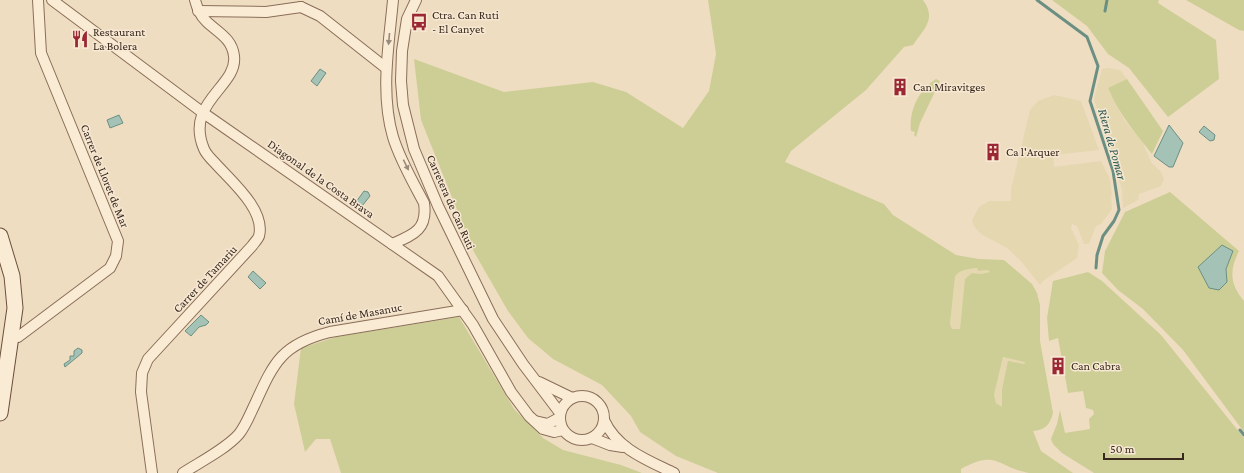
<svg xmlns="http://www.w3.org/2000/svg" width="1244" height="473" font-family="'Crimson Pro',serif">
<rect width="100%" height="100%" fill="#efddc2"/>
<!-- farmland -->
<g fill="#e5d7af">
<path d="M1109,68L1120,70L1127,79L1108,88L1110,94L1125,121L1142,141L1151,162L1161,172L1164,179L1161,186L1139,194L1138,200L1123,208L1122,190L1094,99L1102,69Z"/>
<path d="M1054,95L1081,101L1099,150L1053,155L1054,167L1101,161L1110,179L1112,195H1111L1112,209L1101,224L1096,226L1089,244H1084L1077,226L1072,224L1071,228L1079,245L1077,258L1043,281L1040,285L1020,260L1007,248L981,234L974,226L972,220L979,207L989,201H1011V189L1030,110L1038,101Z"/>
<path d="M977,268L978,271L988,270L990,272L981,274L972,273L963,302L960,330L952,329L950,324L955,277L956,273L965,269Z"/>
<path d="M1003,357L1025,361L1024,364L1008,362L1002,389V407L996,403L994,395Z"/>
</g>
<!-- green -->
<g fill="#cdce95" fill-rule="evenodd">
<path d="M708,0H923C937,19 924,29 913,45L904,47L866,90L791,151L785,162L884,204L893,215L956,255L979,259L1004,260L1032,284L1037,293L1040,305V341L1053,413C1050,425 1045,430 1033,431L1041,451L1073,473C1059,473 1043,473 1029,473C996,467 998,449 961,469V473H718L676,456L640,432L631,416L602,385L553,359L528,338L508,311L474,252L421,120L414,59L504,92L593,82L626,92L683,128L709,91L716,54ZM977,268L978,271L988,270L990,272L981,274L972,273L965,279L960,329H952L950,324L955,277C959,269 969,269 977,268ZM1003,357L1025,362L1024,364L1008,361L1002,389V407L996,403L994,395Z"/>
<path d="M1052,0H1159L1158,3L1216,40L1219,79L1168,117L1129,68L1108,54L1087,26Z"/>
<path d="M1186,0H1244V31L1239,30Z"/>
<path d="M936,79L940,81L920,123L916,137L914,135L915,132L911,131C909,110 918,91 936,79Z"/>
<path d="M1127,79L1163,131L1152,154C1137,135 1118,113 1108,88Z"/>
<path d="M1170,192L1239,251C1229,271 1230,284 1244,301V432L1183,350L1143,309L1118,290L1102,273L1105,251L1125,212Z"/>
<path d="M1088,272L1102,281L1161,335L1244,438V473H1094L1062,453L1053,444L1051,439L1057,424L1060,410L1065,433L1090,429L1089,419L1094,414L1093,410L1086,408L1083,391L1068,393L1058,338L1049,341L1047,318L1053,281Z"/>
<path d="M459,317L514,409L543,438L563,450L621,465L642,473H341L330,439H316L305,452L294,404L301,348L336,337Z"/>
</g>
<!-- water -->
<g fill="#a4c2b6" stroke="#6b9083">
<path d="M320,69L326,73L317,86L311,81Z"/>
<path d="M119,115L123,123L110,128L107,120Z"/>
<path d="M1169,125L1183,143L1173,167H1169L1154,156Z"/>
<path d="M1204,126L1215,135L1214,140L1210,141L1199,132Z"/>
<path d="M364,191L368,192L370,196L362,206L356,202Z"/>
<path d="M1222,245L1233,251L1226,269L1227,282L1219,290L1209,288L1198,267Z"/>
<path d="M253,271L266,283L260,289L248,277Z"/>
<path d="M201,315L209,322L206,325L199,327L191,336L185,331Z"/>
<path d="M78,348L82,350V353L65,367L64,364L70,360V356H74V351Z"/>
</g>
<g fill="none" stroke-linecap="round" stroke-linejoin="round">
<!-- stream -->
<g stroke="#6b9083" stroke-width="3">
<path d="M1037,0L1087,37L1098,66L1090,101L1113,171L1119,210L1114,221L1103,236L1097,255L1096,268"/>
<path d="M1105,11L1107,0"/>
<path d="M1240,430L1244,435"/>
</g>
<!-- street casing -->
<g stroke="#8a6e58" stroke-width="12">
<g id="street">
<path d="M52,0L202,112L438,276L473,325L511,392L529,416L543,429L554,432L563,430"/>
<path d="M416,0L407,19L402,51L401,81L403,105L414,149L438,206L493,319L523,364L560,413"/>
<path d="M301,7L320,16L386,68"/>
<path d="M198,11L266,12L301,7"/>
<path d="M392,244C413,235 428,230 424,203C413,182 400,160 393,137C380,93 389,44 393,0"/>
<path d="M11,337H18L110,268L116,256L118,241L41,53L38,0"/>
<path d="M539,382L572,398"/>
<circle cx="582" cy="418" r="22"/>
<path d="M604,420C617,449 647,460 674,473"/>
<path d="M535,421L548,424L559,418"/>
<path d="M592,438L610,445L623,447"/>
<path d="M152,473L141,392L142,373L148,359L252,246C254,243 258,239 259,236C266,210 230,180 215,163C211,159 206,154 204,149C184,102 238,87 234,56C232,38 217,32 206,21C200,15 197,8 195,0"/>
<path d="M183,473C200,462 226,449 239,434C246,425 250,414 255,404C274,362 282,344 330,332L463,310"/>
</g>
</g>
<!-- secondary casing -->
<g stroke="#6b4f3c" stroke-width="17">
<path id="secondary" d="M0,236L12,276L15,308L0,413"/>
</g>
<!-- street -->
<use href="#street" stroke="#faebd5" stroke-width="10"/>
<!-- secondary -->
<use href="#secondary" stroke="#faebd5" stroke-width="15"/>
</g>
<!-- one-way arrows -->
<defs><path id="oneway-solid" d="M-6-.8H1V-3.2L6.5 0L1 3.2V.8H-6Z"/></defs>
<g fill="#9a8a79">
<use href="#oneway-solid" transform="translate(389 39) rotate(95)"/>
<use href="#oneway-solid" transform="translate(406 165) rotate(64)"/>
</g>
<!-- icons -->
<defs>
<g id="bus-bare" transform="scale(1.38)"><path d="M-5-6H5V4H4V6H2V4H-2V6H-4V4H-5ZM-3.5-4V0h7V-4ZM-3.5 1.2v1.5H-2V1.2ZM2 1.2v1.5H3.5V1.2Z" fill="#9a2733" stroke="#f6e8d2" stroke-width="2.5" paint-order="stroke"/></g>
<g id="restaurant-bare" transform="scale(1.38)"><path d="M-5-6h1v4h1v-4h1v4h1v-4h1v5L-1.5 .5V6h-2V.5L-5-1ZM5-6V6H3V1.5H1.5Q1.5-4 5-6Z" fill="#9a2733" stroke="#f6e8d2" stroke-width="2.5" paint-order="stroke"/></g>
<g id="building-bare" transform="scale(1.38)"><path d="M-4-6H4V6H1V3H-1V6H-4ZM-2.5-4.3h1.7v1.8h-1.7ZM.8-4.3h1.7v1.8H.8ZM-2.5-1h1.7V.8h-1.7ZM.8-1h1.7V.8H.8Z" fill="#9a2733" stroke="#f6e8d2" stroke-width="2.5" paint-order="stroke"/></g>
</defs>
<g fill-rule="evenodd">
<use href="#bus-bare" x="419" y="22"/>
<use href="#restaurant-bare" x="80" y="39"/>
<use href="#building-bare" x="900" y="87"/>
<use href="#building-bare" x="993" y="152"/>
<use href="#building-bare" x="1058" y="366"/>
</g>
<g text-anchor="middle" stroke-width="3" stroke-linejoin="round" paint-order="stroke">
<!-- poi labels -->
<g font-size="12" fill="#39281d" stroke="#f6e8d2" text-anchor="start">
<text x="432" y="19">Ctra. Can Ruti<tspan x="432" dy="14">- El Canyet</tspan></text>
<text x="93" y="36">Restaurant<tspan x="93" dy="14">La Bolera</tspan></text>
<text x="913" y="91">Can Miravitges</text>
<text x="1006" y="156">Ca l'Arquer</text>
<text x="1071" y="370">Can Cabra</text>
</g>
<!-- street labels -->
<g font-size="12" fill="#39281d" stroke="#f6e8d2">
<text transform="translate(105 176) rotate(68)" y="4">Carrer de Lloret de Mar</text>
<text transform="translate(321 179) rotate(35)" y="4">Diagonal de la Costa Brava</text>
<text transform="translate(451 202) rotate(66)" y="4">Carretera de Can Ruti</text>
<text transform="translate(205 279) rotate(-47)" y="4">Carrer de Tamariu</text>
<text transform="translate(360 314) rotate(-10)" y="4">Camí de Masanuc</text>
</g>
<!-- water labels -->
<g font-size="13" font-style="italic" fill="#2c5952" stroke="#f6e8d2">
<text transform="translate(1113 144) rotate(74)" y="5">Riera de Pomar</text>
</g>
</g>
<!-- scale -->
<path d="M1104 453v6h79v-6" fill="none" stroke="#39281d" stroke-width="2"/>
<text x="1110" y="453" font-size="12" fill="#39281d" stroke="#f6e8d2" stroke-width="3" paint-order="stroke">50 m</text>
</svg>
